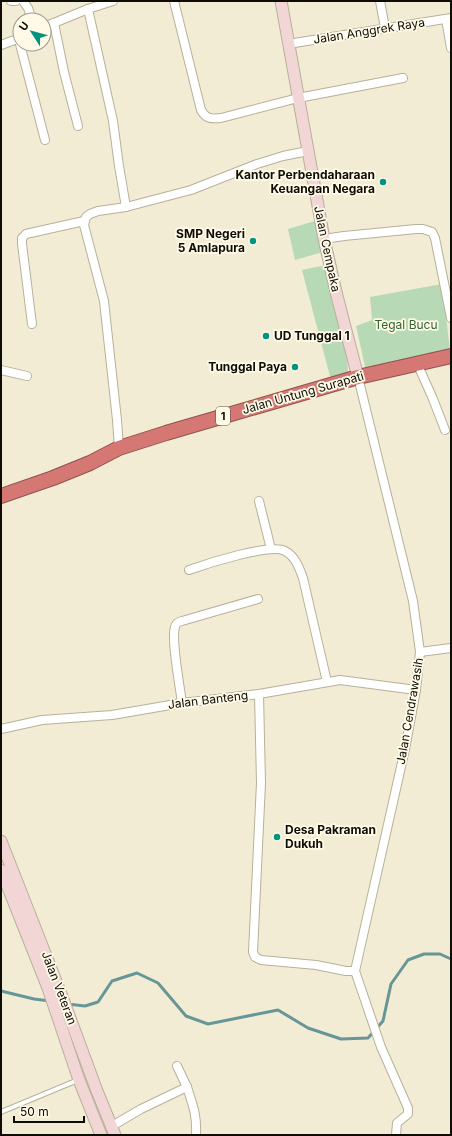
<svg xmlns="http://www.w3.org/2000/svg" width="452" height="1136" font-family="Inter,sans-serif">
<rect width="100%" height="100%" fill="#f3ecd5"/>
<!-- green -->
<g fill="#b8d9b5">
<path d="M315,221L323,252L295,260L288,229Z"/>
<path d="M326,265L332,302L347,354L348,376L331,380L302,270Z"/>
<path d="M442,284L450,350L366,371L356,326L372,320L370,297Z"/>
</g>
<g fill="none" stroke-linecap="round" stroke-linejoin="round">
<!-- stream -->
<g stroke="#669698" stroke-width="3">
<path d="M1,991L34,999L50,1001"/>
<path d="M67,1004L85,1006L98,1002L112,981L137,973L158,983L186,1016L208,1024L278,1010L308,1028L341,1039L368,1038L383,1021L391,984L408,960L424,954H440L451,959"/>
</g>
<!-- lane casing -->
<g stroke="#b7b09a" stroke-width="6">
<path id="lane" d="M1,1112L78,1080"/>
</g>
<!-- street casing -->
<g stroke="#b7b09a" stroke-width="10">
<g id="street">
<path d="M11,1H16"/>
<path d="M23,1L28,8L32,20"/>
<path d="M174,1L201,110C206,119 211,119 221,118L298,98L403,78"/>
<path d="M380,1L385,28"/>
<path d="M88,9L113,121L119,166L126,207"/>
<path d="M446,19L451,48"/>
<path d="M54,23L64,72L78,126"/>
<path d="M44,27L88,9L113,1"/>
<path d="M20,44L45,140"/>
<path d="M288,44L451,18"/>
<path d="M1,45L20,38"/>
<path d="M324,239L344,236L416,229H423L432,232L435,238L451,318"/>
<path d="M32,324L22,244V238L26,234L84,221"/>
<path d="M417,363L433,399L445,430"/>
<path d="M1,370L27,376"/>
<path d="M119,448L117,420L104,301L84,225L86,217L90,214L98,211L126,207L191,190L257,164L283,156L308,151"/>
<path d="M259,501L271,549"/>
<path d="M189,570C206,564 270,543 285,551C295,556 299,567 303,578L327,682"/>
<path d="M420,652L451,648"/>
<path d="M259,694L261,783L253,952L255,957L261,960L316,965L346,971H355L405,749L416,690L420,652L413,601L358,377"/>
<path d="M182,703C180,687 171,640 175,627C176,623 178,622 182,621L258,599"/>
<path d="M1,729L42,720L112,715L182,703L259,694L340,680L416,690"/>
<path d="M355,971L381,1047L408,1108V1114L397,1123L396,1135"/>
<path d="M177,1066L187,1087"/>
<path d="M112,1126L141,1109L187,1087C193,1106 197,1115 196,1135"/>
</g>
</g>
<!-- secondary casing -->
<g stroke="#b7b09a" stroke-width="13">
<g id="secondary">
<path d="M281,1L324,239L337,296L358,377"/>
<path d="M1,841L63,999L97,1091L115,1135"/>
<path d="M1,870L48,988L79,1080L101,1135"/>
</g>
</g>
<!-- highway casing -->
<g stroke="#8f524c" stroke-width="16">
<path id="highway" d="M1,496L53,478L90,463L119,448L166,433L358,377L451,356"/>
</g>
<!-- lane -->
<use href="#lane" stroke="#fff" stroke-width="4"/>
<!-- street -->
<use href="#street" stroke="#fff" stroke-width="8"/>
<!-- secondary -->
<use href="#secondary" stroke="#f2d6d5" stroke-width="11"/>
<!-- highway -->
<use href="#highway" stroke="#d57772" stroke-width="14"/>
</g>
<!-- markers -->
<g fill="#039481" stroke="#fffae7" stroke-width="1.5">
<circle cx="383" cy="182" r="4"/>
<circle cx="253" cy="241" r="4"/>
<circle cx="266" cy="336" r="4"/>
<circle cx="295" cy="367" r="4"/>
<circle cx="277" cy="837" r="4"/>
</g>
<g text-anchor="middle" stroke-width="3.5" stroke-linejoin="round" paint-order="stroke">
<!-- shield labels -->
<rect fill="#fffae7" stroke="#565349" stroke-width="1" x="216" y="407" width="14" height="18" rx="3"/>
<g font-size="11" font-weight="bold" fill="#0e0c05">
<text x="223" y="420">1</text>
</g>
<!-- street labels -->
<g font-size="12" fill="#0e0c05" stroke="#fffae7">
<text transform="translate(369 31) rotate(-9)" y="4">Jalan Anggrek Raya</text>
<text transform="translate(327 249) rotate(78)" y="4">Jalan Cempaka</text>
<text transform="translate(303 393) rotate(-16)" y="4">Jalan Untung Surapati</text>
<text transform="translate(208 700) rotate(-7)" y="4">Jalan Banteng</text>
<text transform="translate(410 711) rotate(-80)" y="4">Jalan Cendrawasih</text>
<text transform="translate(59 988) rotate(69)" y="4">Jalan Veteran</text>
</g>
<!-- poi labels -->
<g font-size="12" font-weight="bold" fill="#0e0c05" stroke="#fffae7" text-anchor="end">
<text x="375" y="179">Kantor Perbendaharaan<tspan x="375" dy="14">Keuangan Negara</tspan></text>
<text x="245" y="238">SMP Negeri<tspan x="245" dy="14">5 Amlapura</tspan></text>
<text x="274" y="340" text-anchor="start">UD Tunggal 1</text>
<text x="287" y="371">Tunggal Paya</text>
<text x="285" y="834" text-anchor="start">Desa Pakraman<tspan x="285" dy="14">Dukuh</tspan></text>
</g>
<!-- park labels -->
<g font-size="12" fill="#31642e" stroke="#fffae7">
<text x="406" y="329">Tegal Bucu</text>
</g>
</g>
<!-- border -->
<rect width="452" height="1136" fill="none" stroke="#0e0c05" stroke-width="4"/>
<!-- north arrow -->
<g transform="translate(32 32) rotate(306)"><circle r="19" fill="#fffae7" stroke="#9f9b8d"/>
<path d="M0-3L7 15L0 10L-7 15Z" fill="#039481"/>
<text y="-6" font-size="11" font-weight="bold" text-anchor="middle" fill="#0e0c05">U</text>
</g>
<!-- scale -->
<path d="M14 1116v6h70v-6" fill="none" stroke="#0e0c05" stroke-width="2"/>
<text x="20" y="1116" font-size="12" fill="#0e0c05" stroke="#fffae7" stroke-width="3" paint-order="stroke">50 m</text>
</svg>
